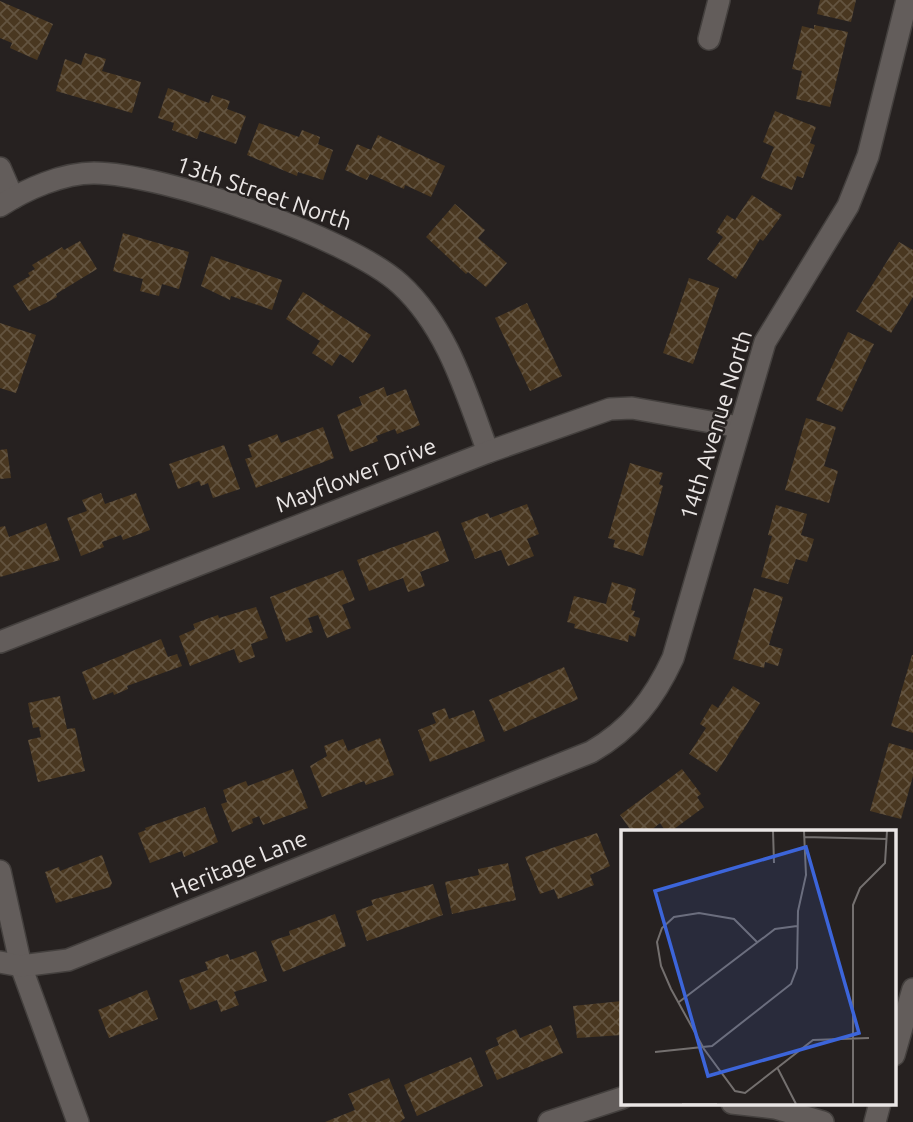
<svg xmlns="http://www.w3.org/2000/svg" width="913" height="1122" font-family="Ubuntu,sans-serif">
<defs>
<pattern id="building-cross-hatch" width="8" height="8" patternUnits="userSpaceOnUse" patternTransform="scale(1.75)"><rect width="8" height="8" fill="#493720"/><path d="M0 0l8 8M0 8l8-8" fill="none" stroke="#635440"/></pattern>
</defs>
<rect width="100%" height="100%" fill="#262120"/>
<!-- building -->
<g fill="url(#building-cross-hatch)">
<path d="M820,0H856L851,22L817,14Z"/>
<path d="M0,1L53,24L37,60L10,48L12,43L0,38Z"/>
<path d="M814,25L848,32L830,107L796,99L802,71L792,69L802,26L814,29Z"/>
<path d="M85,53L106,59L102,71L141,82L132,113L56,91L65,59L81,65Z"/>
<path d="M168,88L209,103L212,95L230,101L227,109L246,116L236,144L200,131L197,139L172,130L174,123L158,118Z"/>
<path d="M775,111L816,127L810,143L815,145L803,178L797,176L792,190L761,178L774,147L763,142Z"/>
<path d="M259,123L299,137L302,130L320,137L318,144L333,150L323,180L298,172L297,176L247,155Z"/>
<path d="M378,135L445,166L431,197L405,185L404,189L370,174L367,180L345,170L357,144L371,150Z"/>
<path d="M752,195L782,215L763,241L760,239L736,279L707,259L723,237L716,232L727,215L735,220Z"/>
<path d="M455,204L485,230L478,238L507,263L486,287L468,272L466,274L426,237Z"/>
<path d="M123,233L189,252L179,289L162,284L159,296L140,291L143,279L113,271Z"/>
<path d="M80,241L97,269L56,294L57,297L46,303L29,311L13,286L30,276L28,273L35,269L32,265L62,247L64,250Z"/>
<path d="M899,242L913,250V297L891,333L856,311Z"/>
<path d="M211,256L282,280L272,310L231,296L230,300L201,286Z"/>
<path d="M689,278L719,288L693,364L663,353Z"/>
<path d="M303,292L371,335L353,363L340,354L332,366L312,353L320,341L286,319Z"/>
<path d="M527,303L562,376L530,391L495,318Z"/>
<path d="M0,323L36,335L16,393L0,388Z"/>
<path d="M848,332L874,344L842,412L816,400Z"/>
<path d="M384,387L387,396L406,389L420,425L397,434L395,429L376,436L378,441L350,452L337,415L362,405L359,397Z"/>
<path d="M806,418L836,427L824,466L838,471L829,503L785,490Z"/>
<path d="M323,427L334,458L256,488L245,459L252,457L248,445L277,434L281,443Z"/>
<path d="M224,445L240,489L213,498L208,483L201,486L199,481L178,489L169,464Z"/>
<path d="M7,449L11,478L0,479V450Z"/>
<path d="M630,463L663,473L659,484L663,486L643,556L613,547L615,540L608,538Z"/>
<path d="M101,493L105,504L136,493L150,530L123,540L121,535L102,542L104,547L81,556L67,518L87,511L82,500Z"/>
<path d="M527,504L539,534L527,539L534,556L508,566L501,550L475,559L461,523L488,513L490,518Z"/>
<path d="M776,505L807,514L801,535L814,539L807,562L796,559L788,584L761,577L772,536L768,535Z"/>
<path d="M46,523L60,560L0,577V527L5,526L9,537Z"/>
<path d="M438,531L449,561L420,572L425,586L408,592L403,578L369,591L357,560Z"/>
<path d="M343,570L355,600L342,605L351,628L327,638L318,615L308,618L313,632L286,642L270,597Z"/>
<path d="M612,582L636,589L631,610L635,611L633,616L640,618L635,637L629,635L628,642L574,628L575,624L567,622L574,596L606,604Z"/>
<path d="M754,588L783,597L769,645L783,649L778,666L765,662L764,668L733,659Z"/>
<path d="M256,607L268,638L251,644L255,657L239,663L234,649L190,666L179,636L195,629L193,624L218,615L219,618Z"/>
<path d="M161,639L168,657L177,654L182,666L127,686L128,689L114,695L113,692L93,700L82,672Z"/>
<path d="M912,655H913V733L891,726Z"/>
<path d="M564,667L578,699L504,732L489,700Z"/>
<path d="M733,686L760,703L717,772L689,754L706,728L700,724L712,704L718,708Z"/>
<path d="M60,696L67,729L75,728L85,771L38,782L28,740L41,737L39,727L33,728L28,703Z"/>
<path d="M445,708L449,719L474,710L485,741L430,762L418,730L436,723L432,713Z"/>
<path d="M380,738L394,775L366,785L364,781L322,797L310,766L327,756L324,746L343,739L348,751Z"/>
<path d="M889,743L913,750V776L901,819L870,811Z"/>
<path d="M293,769L308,808L263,825L259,816L252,819L253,823L232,832L221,804L227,802L223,790L246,781L248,786Z"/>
<path d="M682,769L701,794L697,797L704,807L670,832H666L660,823L649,832H632L620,815Z"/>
<path d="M205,807L218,842L184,857L182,851L150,863L138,833L146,830L145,828Z"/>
<path d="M597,833L610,866L590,875L594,885L558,899L554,889L540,894L525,857Z"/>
<path d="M102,855L112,883L110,887L56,903L45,872L59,867L60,871Z"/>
<path d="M508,863L516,900L452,914L445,882L479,875L478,869Z"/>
<path d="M433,884L443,915L367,941L356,911L373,905L371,900Z"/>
<path d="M335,914L346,946L283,972L271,941L290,935L289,931Z"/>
<path d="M256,951L267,981L234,992L239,1005L221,1012L217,1000L190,1010L179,980L208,970L205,962L228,954L230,960Z"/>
<path d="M147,990L158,1019L109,1038L98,1010Z"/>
<path d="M622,1001V1035L577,1038L573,1006Z"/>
<path d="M551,1025L563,1053L497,1080L485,1051L499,1045L496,1038L516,1029L520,1038Z"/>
<path d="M471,1057L483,1086L417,1116L404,1085Z"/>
<path d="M389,1078L405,1118L400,1122H325L355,1110L348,1094Z"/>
</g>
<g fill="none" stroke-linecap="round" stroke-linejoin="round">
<!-- street casing -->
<g stroke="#44403e" stroke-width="24">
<g id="street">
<path d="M709,39L719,0"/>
<path d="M0,168L13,198"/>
<path d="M0,206C26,189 63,173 94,173C162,173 350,238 400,284C448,328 466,393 488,452"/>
<path d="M0,642L488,452L610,409L632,408L739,427"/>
<path d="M0,871L21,966L78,1122"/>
<path d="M0,962L21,966L68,960L591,752C631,729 654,699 673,658L765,342L848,206L868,156L907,0"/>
<path d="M894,1055L913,989"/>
<path d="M732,1103L775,1108L823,1122"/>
<path d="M549,1122L622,1098"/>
<path d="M875,1122L880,1103"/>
</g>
</g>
<!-- street -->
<use href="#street" stroke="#635d5b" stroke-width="21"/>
</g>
<g text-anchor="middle" stroke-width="5" stroke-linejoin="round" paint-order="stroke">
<!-- street labels -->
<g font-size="23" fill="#eae6e5" stroke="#262120">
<text transform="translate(264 193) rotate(19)" y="8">13th Street North</text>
<text transform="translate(716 425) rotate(-73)" y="8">14th Avenue North</text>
<text transform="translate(356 475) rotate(-21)" y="8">Mayflower Drive</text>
<text transform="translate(239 864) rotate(-22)" y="8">Heritage Lane</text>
</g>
</g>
<!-- overview -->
<g transform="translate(621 830)">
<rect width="275" height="275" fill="#262120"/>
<path fill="none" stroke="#74706f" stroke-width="2" d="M152,1L153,33M183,7L266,9M136,112L113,89L78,83L53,87L41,98L36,112L40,136L50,159L83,219L114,261L124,263L192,210L248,208M58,172L154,99L176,96M34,222L91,216L170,154L176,138L177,81L185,45L183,1M0,234L1,274M156,237L175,274M61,274H96M232,274V75L239,58L264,33L266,1"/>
<path fill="#3c65da" fill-opacity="0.15" stroke="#3c65da" stroke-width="3.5" d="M185,17L238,203L87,246L34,61Z"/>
<rect width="275" height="275" fill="none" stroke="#eae6e5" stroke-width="3.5"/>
</g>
</svg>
